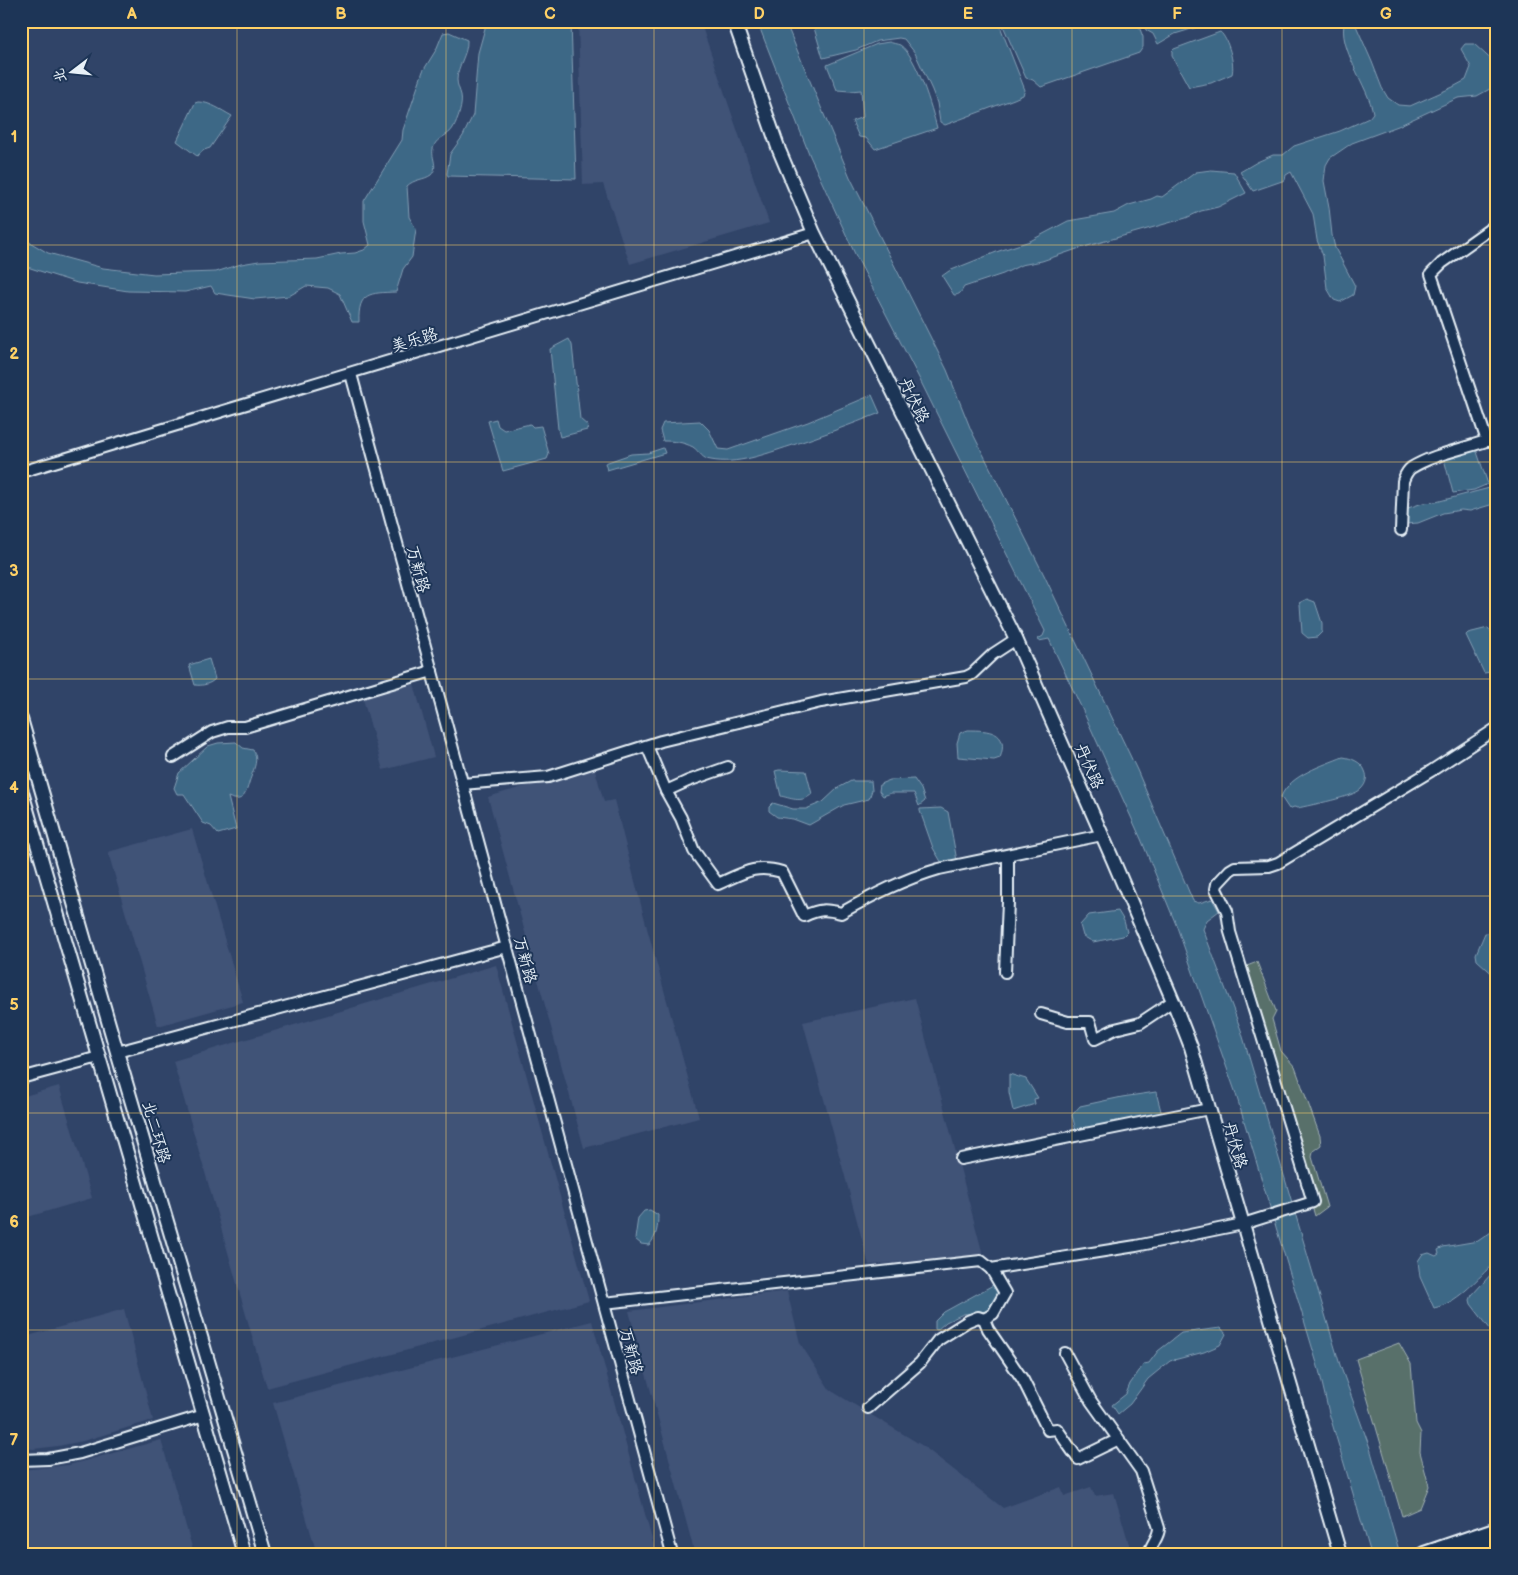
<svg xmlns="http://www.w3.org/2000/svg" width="1518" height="1575" font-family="'Balsamiq Sans','LXGW WenKai TC',sans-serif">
<rect width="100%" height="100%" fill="#304468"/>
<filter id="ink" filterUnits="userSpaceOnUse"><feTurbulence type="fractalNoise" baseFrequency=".02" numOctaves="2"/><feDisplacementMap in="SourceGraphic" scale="10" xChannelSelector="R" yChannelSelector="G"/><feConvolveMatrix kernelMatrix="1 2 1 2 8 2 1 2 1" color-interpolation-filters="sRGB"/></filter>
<g filter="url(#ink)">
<!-- built -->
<g fill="#405277">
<path d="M578,21H700L769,223L630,264L603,184L583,185Z"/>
<path d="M414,684L434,757L383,770L363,699Z"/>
<path d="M594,766L604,802L614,800L647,928L699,1118L584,1148L488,797Z"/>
<path d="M192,829L243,1002L158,1026L108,852Z"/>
<path d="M496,965L589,1301L267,1388L173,1061Z"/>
<path d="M915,998L983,1255L869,1265L803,1022Z"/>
<path d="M59,1086L92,1198L21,1219V1097Z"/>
<path d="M787,1291L800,1343L830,1390L923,1446L1003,1508L1061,1487L1064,1496L1091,1487L1095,1496L1114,1493L1132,1554H695L629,1311Z"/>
<path d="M124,1309L153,1420L83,1441L58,1446L33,1449L21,1448V1338Z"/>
<path d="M592,1321L656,1554H317L273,1403Z"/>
<path d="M161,1440L194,1554H21V1470L69,1465Z"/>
</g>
<!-- green -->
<g fill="#596f6b" stroke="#a0b0b2">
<path d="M1257,962L1276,1011L1272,1019L1281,1051L1295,1067L1320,1136L1321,1145L1313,1151L1312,1157L1327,1207L1315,1216L1242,968Z"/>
<path d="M1399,1343L1411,1364L1416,1423L1421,1433L1420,1452L1429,1486L1420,1508L1402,1516L1356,1359Z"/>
</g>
<!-- water -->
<g fill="#3e6786" stroke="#829eb4">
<path d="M487,21H571L576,179L448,176L447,174L450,154L463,136L473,115L478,53Z"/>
<path d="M757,21H785L850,177L947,370L971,430L1044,575L1137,770L1193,901L1199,903L1212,899L1219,911L1207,920L1203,929L1241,1030L1340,1365L1370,1448L1400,1554H1371L1329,1413L1319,1370L1235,1091L1177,927L1141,839L1083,711L1049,639L1039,641L1038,639L1043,636L1045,631L919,378L855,254L810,156Z"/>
<path d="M812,21H998L1025,90L1023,95L1014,99L945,125L940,122L937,103L932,90L915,53L904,39L899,38L877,41L856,50L823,58Z"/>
<path d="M1001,21H1137L1143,37V47L1139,53L1041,87L1033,80L1026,78Z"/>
<path d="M1142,21H1217L1175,34L1158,44L1153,34L1146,30Z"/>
<path d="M1345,21H1354L1372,62L1382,88L1388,98L1398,105L1410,106L1453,87L1466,80L1471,67L1461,49L1465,44H1474L1497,65V85L1477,96L1458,98L1398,126L1352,143L1330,158L1326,165L1324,181L1329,207L1332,235L1335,248L1355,286L1353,295L1340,302L1334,300L1327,288L1323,256L1317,240L1313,214L1291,172L1286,175L1285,180L1253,191L1240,172L1257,162L1273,155H1283L1294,146L1340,131L1369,118L1373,113C1369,87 1336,46 1345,21Z"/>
<path d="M449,32L467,40C468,54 457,66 457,80C457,85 460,91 461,95C463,105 458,119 453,128C449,136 437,137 434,146C429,156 440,166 431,175C424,180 414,179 407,186L409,217L416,229L412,257L403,269L396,292C370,293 358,292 359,322H352L340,294L328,288L306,286L289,296L255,299L215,293L211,286L185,292L128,291L77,283L21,265V237L48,253L103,268L154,274L216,272L241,264L259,261L317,259L341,254L355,253L364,250L370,245L364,221V201L402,140L403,130L423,71L436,50L443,33Z"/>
<path d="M1220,32C1228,38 1235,64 1232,74L1211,83L1189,87L1172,56V51L1174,49Z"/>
<path d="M889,42C892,43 897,44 900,45C917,56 932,109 937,128L875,149L866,138L859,137L852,121L863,117L861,90L850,91L837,90L827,65L877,44Z"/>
<path d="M198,102C210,102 221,110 232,116L210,148L204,150L197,156L177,141L195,103Z"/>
<path d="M1211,170L1234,172L1246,193L1218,207L1201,211L1186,218L1077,249L1042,261L1021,265L1003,274L964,287C961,292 960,295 954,295L942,276L949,271L999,251L1030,241L1068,221L1114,213L1129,205L1151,199L1157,196L1162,197L1196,172Z"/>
<path d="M569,339L572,345L580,419L588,426L587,430L560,437L558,429L550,349Z"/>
<path d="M872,395L880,413C850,425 820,436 790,446C765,454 737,465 711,460C702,459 700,452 693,447C683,442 674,441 663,441L660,430L663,423L700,421L709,430L718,449L728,450L808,422Z"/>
<path d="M496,419L498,426L504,430L530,424L533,427L541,426L549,454L547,459L503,471L488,421Z"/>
<path d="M663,448L665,453L607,470L605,463L631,454L648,453Z"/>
<path d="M1476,449L1488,484L1474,490L1453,493L1444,459Z"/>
<path d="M1497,486V503L1470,511L1461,510L1443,513L1418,523L1405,524V509L1423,503L1436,502Z"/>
<path d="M1307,599L1315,602L1322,623V632L1317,637L1308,638L1302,633L1300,604L1299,603Z"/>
<path d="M1488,628L1493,634L1497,635V671L1484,673L1466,635L1468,633Z"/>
<path d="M209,659L215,679C210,684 203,686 195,685L189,665Z"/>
<path d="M968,730C988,730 1010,731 1000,758L994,760L958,757L957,743L960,733Z"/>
<path d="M236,742L243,748L253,750C259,759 254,768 251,777C246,790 246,805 228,797L236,829L218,834L211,826L203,823L184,794H177L174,788L179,773L208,746L218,743Z"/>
<path d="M1343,757C1351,758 1362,762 1365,771C1368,777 1366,784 1361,789C1354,797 1310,805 1298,808L1294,807L1289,809L1281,797C1289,775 1324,765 1343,757Z"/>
<path d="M779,770L806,771L812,794C802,803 793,799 781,796L775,771Z"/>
<path d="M914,779L921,789L925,801L919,806L914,793H891L883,796L879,791L880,784L890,780Z"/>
<path d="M851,781H871L872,790L869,799L844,805L809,825L793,819L777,817L769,811V807L773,803L793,809H806L823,802L838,788Z"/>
<path d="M941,808L948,812L957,861L943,865L933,848L920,811V809Z"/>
<path d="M1118,911L1124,921L1127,932L1123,936L1093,942L1083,936L1080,925L1089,915Z"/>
<path d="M1485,933L1497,934V978L1477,960L1476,954Z"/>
<path d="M1009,1074L1026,1079L1038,1098L1034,1099L1035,1104L1013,1111L1009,1092Z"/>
<path d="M1156,1092L1162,1115L1079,1132L1076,1131L1072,1115L1080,1106L1122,1097Z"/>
<path d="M650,1210L658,1215C658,1227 657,1236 649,1245L641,1244L635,1239L638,1218L644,1211Z"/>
<path d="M1497,1228V1264L1491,1266C1474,1282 1457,1303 1434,1308L1420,1277L1418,1261L1422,1255L1429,1253L1436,1256L1439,1254L1438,1250L1443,1247L1478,1241Z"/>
<path d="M1497,1270V1338L1471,1304L1470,1300L1472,1295L1493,1272Z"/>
<path d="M995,1284L1001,1292L992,1309L986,1312L963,1314L946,1322L937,1330L935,1329V1321L944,1312Z"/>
<path d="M1221,1328L1226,1334L1220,1345L1204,1352L1170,1361L1148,1379L1130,1404L1118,1414L1112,1405L1126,1394L1130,1384L1144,1364L1149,1363L1158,1351L1181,1333Z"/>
</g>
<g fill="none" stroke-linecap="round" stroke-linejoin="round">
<!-- minor casing -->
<g stroke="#e8f1f8" stroke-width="14">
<g id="minor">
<path d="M351,374L672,1554"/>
<path d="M1487,441L1431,274L1442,263L1497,224"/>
<path d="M21,472L814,233"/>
<path d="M1401,530L1403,481C1405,476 1406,472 1411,468C1435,453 1470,448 1497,437"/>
<path d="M647,746L666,791L681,818L694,851L718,884C743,873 755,864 782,872L804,916C820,909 825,909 841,913C873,895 904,879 939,869L1102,835"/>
<path d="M173,757L212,732L228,727H245L432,671"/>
<path d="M462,784L548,777L661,741L821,702L966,677L972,674L993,654L1016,639"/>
<path d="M666,791L688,781L728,767"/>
<path d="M1005,972L1008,902V855"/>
<path d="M1041,1014L1068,1022H1090L1095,1039L1115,1029L1140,1023L1173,1001"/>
<path d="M117,1052L507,947"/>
<path d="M21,1078L99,1057"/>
<path d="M961,1159L1209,1109"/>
<path d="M991,1269L1005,1293L993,1314L984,1319L988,1329L1023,1380L1048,1430L1057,1429L1078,1459L1119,1439"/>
<path d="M604,1303L981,1261L991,1269L1136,1246L1243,1224L1313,1202L1230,932L1227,911L1216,889L1217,884L1230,870L1235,867L1269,866L1278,863L1431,771L1497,728"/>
<path d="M1065,1353L1091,1401L1141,1471L1159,1528C1159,1538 1151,1543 1149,1554"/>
<path d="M868,1408L920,1363L938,1340L968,1321L978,1317L984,1319"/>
<path d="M21,1460L48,1459L80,1453L204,1415"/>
</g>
</g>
<!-- major casing -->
<g stroke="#e8f1f8" stroke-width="16">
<g id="major">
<path d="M734,21L779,150L814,233L1016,639L1113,860L1173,1001L1191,1047L1340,1554"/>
<path d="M21,719L117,1052L265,1554"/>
<path d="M21,789L244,1554"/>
</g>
</g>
<!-- highway casing -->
<g stroke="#e8f1f8" stroke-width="18">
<g id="highway">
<path d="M1424,1554L1497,1529"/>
<path d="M1460,1554L1497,1541"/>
</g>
</g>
<!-- minor -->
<use href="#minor" stroke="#1d3557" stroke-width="10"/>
<!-- major -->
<use href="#major" stroke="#1d3557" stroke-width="12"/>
<!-- highway -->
<use href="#highway" stroke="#1d3557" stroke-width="14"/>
</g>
</g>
<!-- grid -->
<path fill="none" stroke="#ffd166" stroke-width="1" stroke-opacity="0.55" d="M237,21V1554M446,21V1554M654,21V1554M864,21V1554M1072,21V1554M1282,21V1554M21,245H1497M21,462H1497M21,679H1497M21,896H1497M21,1113H1497M21,1330H1497"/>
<g text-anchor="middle" stroke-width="4" stroke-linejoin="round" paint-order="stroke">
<!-- street labels -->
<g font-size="16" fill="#e8f1f8" stroke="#1d3557">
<text transform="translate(414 339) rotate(-17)" y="6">美乐路</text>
<text transform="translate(915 400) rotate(64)" y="6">丹伏路</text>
<text transform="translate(419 569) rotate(75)" y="6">万新路</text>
<text transform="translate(1090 766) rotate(66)" y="6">丹伏路</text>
<text transform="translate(526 960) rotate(75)" y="6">万新路</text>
<text transform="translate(157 1132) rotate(74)" y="6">北二环路</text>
<text transform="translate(1236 1145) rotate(74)" y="6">丹伏路</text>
<text transform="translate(632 1351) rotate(75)" y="6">万新路</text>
</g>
</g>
<!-- margin -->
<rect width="1518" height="1575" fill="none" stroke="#1d3557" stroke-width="55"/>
<!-- north arrow -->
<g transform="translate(72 72) rotate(254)" stroke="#1d3557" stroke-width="4" paint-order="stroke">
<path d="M0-4L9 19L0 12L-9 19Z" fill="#e8f1f8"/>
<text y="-8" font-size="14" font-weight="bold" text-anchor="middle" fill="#e8f1f8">北</text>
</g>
<rect x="28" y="28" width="1462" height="1520" fill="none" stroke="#ffd166" stroke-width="2"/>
<g font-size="16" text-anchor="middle" font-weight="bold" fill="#ffd166">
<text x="132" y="19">A</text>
<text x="341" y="19">B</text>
<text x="550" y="19">C</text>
<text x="759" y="19">D</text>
<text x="968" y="19">E</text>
<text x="1177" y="19">F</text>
<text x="1386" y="19">G</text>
<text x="14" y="142">1</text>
<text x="14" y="359">2</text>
<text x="14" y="576">3</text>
<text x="14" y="793">4</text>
<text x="14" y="1010">5</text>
<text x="14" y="1227">6</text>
<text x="14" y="1445">7</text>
</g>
</svg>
